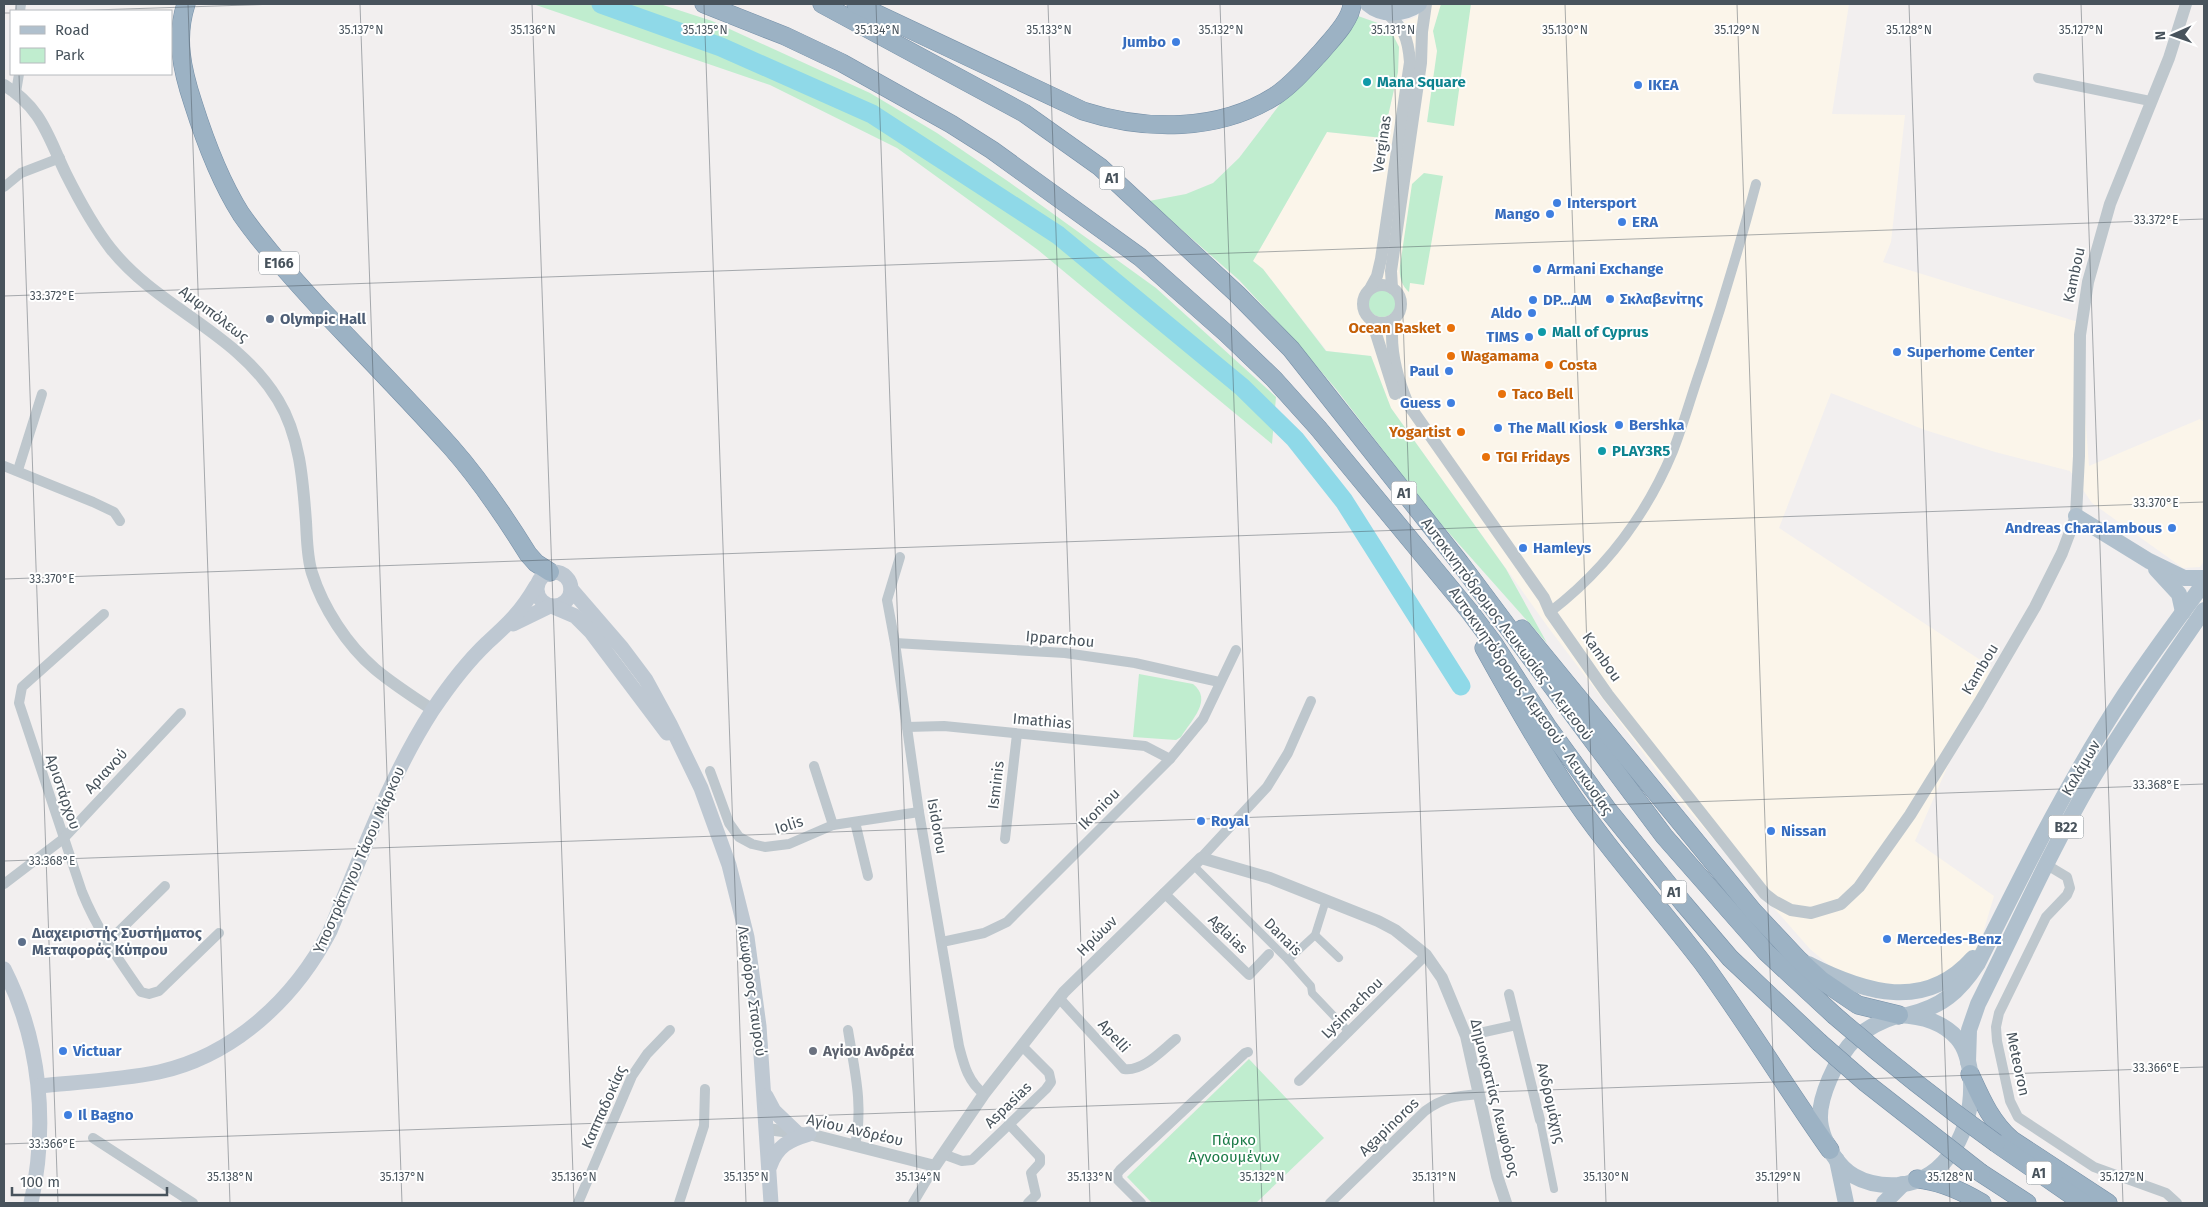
<svg xmlns="http://www.w3.org/2000/svg" width="2208" height="1207" font-family="'Fira Sans',sans-serif">
<rect width="100%" height="100%" fill="#f2efef"/>
<!-- commercial -->
<path fill="#fbf5ea" d="M1428,4H1849L1832,114L1905,115L1891,242L1883,262L2078,322L2089,466L2200,419L2204,422V561L2200,567L2183,568L2092,503L2070,471L1995,452L1925,430L1831,393L1779,528L1991,667L1915,841L1994,896L1978,950L1925,990L1857,989L1810,949L1679,800L1548,627L1391,408L1371,356L1327,351L1263,269L1253,261L1327,132L1383,138L1398,72L1399,47L1389,27L1416,17Z"/>
<!-- green -->
<g fill="#c0edcf">
<path d="M533,4H660L712,21L870,93L937,133L1009,182L1156,288L1276,397L1272,444L1038,250L897,148L770,85Z"/>
<path d="M1441,4H1471L1454,126L1427,122L1437,51L1433,31Z"/>
<path d="M1358,16L1389,27L1399,47L1398,72L1383,138L1327,132L1253,261L1263,269L1326,351L1371,356L1391,408L1506,569L1547,643L1433,515L1336,389L1297,343L1239,280L1149,201L1186,194L1213,183L1239,158L1290,91Z"/>
<path d="M1424,173L1443,176L1424,285L1410,283L1409,292C1401,285 1399,276 1400,266L1412,184Z"/>
<circle cx="1382" cy="303" r="14"/>
<path d="M1139,674L1193,684C1213,700 1192,719 1181,737L1176,740L1133,737Z"/>
<path d="M1249,1059L1324,1138L1256,1203H1152L1127,1177Z"/>
</g>
<g fill="none" stroke-linecap="round" stroke-linejoin="round">
<!-- river -->
<path stroke="#8fd9e8" stroke-width="19" d="M601,4L721,47L872,114L1058,235L1242,387L1295,439L1344,501L1461,686"/>
<!-- trunk casing -->
<g stroke="#758fa7" stroke-width="19">
<g id="trunk">
<path d="M186,4C175,38 182,70 193,103C205,141 220,181 241,214C264,247 292,277 319,307C363,353 408,399 451,447C480,480 505,517 528,554L536,563L550,572"/>
<path d="M704,4L785,36L842,63L951,124L992,150L1140,257L1227,334L1274,379L1318,428L1470,612L1494,644L1547,726L1608,810L1684,904L1730,958L1819,1042"/>
<path d="M822,4L1024,113L1100,167L1237,294L1291,349L1460,563L1664,836L1766,952L1834,1015"/>
<path d="M856,4L1083,111C1145,131 1218,132 1275,96C1293,84 1307,67 1322,51C1332,39 1351,20 1352,4"/>
<path d="M1522,629L1753,911L1798,959L1821,980L1858,1005L1899,1015"/>
<path d="M1484,648C1510,695 1536,741 1565,785C1606,848 1657,903 1702,962C1747,1023 1786,1088 1830,1150"/>
<path d="M1970,1074C1981,1098 1991,1122 2012,1140L2108,1203"/>
<path d="M1996,1143L2083,1203"/>
<path d="M1981,1173L2027,1203"/>
<path d="M1917,1179C1941,1181 1962,1191 1982,1203"/>
</g>
</g>
<!-- pedestrian -->
<g stroke="#bec7cd" stroke-width="8">
<path d="M1193,865L1288,960L1311,986L1312,993L1349,1032"/>
<path d="M1315,935L1339,958"/>
<path d="M1288,960L1315,935L1326,900"/>
<path d="M1540,1120L1554,1189"/>
</g>
<!-- minor -->
<g stroke="#bec7cd" stroke-width="10">
<path d="M20,11L21,4"/>
<path d="M2038,78L2150,101"/>
<path d="M16,92L19,74"/>
<path d="M4,187L21,173L60,158"/>
<path d="M4,466L93,502L114,512L120,521"/>
<path d="M18,470L42,394"/>
<path d="M900,557L887,600L895,643L919,812L959,1046C964,1065 968,1082 984,1094"/>
<path d="M1550,612C1606,569 1646,516 1673,451C1684,423 1692,393 1702,365C1722,305 1740,245 1756,184"/>
<path d="M104,614L22,687L19,703L82,892C97,929 118,959 141,992L149,994L159,991L219,933"/>
<path d="M895,643L1065,653L1135,663L1219,682"/>
<path d="M907,727L944,726L1145,746L1170,759"/>
<path d="M814,766L833,825"/>
<path d="M710,771L729,823L739,837L752,844L765,847L789,844L833,825L919,812"/>
<path d="M855,822L868,876"/>
<path d="M1005,839L1017,734"/>
<path d="M1201,858L1267,787L1288,753L1311,701"/>
<path d="M2047,865L2067,877L2070,888L2067,895L2046,917L1999,1013L1996,1027L1997,1041L2010,1101L2018,1117L2094,1167L2166,1193L2177,1203"/>
<path d="M4,884L63,839L181,713"/>
<path d="M1164,893L1249,975L1269,954"/>
<path d="M942,942L984,933L1007,922L1170,759L1203,719L1236,650"/>
<path d="M107,943L165,886"/>
<path d="M1509,994L1540,1120"/>
<path d="M1059,998L1124,1069C1143,1072 1162,1050 1176,1039"/>
<path d="M848,1030C854,1068 864,1106 855,1145"/>
<path d="M1466,1036L1516,1025"/>
<path d="M1299,1081L1426,955"/>
<path d="M1009,1124L1040,1157V1163L1031,1173L1036,1195L1028,1203"/>
<path d="M93,1138L193,1203"/>
<path d="M943,1154L962,1161L972,1160L1046,1089L1051,1082L1049,1073L1022,1046"/>
<path d="M578,1203L632,1076L647,1054L670,1030"/>
<path d="M679,1203L704,1126L705,1089"/>
<path d="M913,1203L935,1166"/>
<path d="M1141,1203L1118,1180L1117,1174L1120,1170L1245,1053L1248,1052"/>
<path d="M1330,1203L1425,1111C1444,1097 1456,1096 1479,1094"/>
</g>
<!-- tertiary -->
<g stroke="#bec7cd" stroke-width="12">
<path d="M4,85C42,108 48,137 66,174C79,200 93,226 111,249C159,309 236,331 278,400C300,436 303,481 306,522C307,539 307,558 312,573C323,608 347,645 375,669C393,684 413,697 433,710"/>
<circle cx="1382" cy="304" r="19"/>
<path d="M1371,287L1377,276L1381,259L1410,62C1408,37 1404,29 1386,12"/>
<path d="M1392,288L1391,271L1421,63L1422,32L1426,4"/>
<path d="M1393,320C1389,349 1397,378 1408,404L1544,598L1550,612L1608,695L1765,894L1774,901L1791,910L1811,913L1841,904L1859,887L1910,815L1979,703L2035,607L2062,553L2076,516L2079,456L2080,335L2088,282L2110,204L2169,58L2186,4"/>
<path d="M1372,321L1395,394"/>
<path d="M766,1129L809,1134L935,1166L984,1094L1064,992L1201,858L1270,878L1378,921L1395,930L1426,955L1442,978L1466,1036L1497,1176L1506,1203"/>
</g>
<!-- secondary -->
<g stroke="#bec8d2" stroke-width="15">
<circle cx="554" cy="589" r="17"/>
<path d="M571,589L622,648L646,680L670,724L701,788L729,865L747,937L759,1026L771,1203"/>
<path d="M554,607L575,616L591,632L667,733"/>
<path d="M513,624L550,606"/>
<path d="M4,969C41,1042 48,1125 31,1203"/>
<path d="M39,1086C79,1082 120,1080 159,1072C235,1055 295,998 330,931C361,857 389,778 432,711C448,687 466,663 487,643C508,624 521,612 536,586"/>
<path d="M766,1096L774,1111L797,1133"/>
<path d="M770,1166C777,1146 789,1140 809,1134"/>
</g>
<!-- primary -->
<g stroke="#b0c0cd" stroke-width="16">
<path d="M1368,4C1383,17 1404,14 1419,4"/>
<path d="M2076,516L2149,561L2184,578H2204"/>
<path d="M2156,569L2179,594L2183,612"/>
<path d="M1808,964C1865,993 1925,1012 1973,958"/>
<path d="M1899,1015C1921,1016 1942,1021 1957,1038C1967,1049 1970,1067 1971,1081C1973,1127 1949,1180 1898,1185C1882,1186 1868,1184 1854,1176C1838,1167 1825,1145 1821,1127C1815,1101 1838,1055 1856,1038C1869,1026 1883,1020 1899,1015Z"/>
<path d="M1907,1015C1942,1007 1959,992 1978,963C2024,871 2069,779 2125,694C2150,656 2178,619 2204,583"/>
<path d="M1968,1062L1969,1030L1978,1004C2015,930 2049,853 2091,781C2126,722 2165,667 2204,610"/>
<path d="M1837,1160L1846,1203"/>
<path d="M1884,1203L1903,1184"/>
</g>
<!-- trunk -->
<use href="#trunk" stroke="#9cb2c4" stroke-width="18"/>
<!-- trunk-bridge casing -->
<g stroke="#758fa7" stroke-width="19" stroke-linecap="butt">
<g id="trunk-bridge">
<path d="M1834,1015C1886,1060 1940,1103 1996,1143"/>
<path d="M1819,1042L1866,1083L1981,1173"/>
</g>
</g>
<!-- trunk-bridge -->
<use href="#trunk-bridge" stroke="#9cb2c4" stroke-width="18"/>
</g>
<!-- ticks -->
<path fill="none" stroke="#48535c" stroke-width="1" stroke-opacity="0.45" d="M16,4V11M188,4L230,1203M360,4L402,1203M532,4L574,1203M704,4L746,1203M876,4L918,1203M1048,4L1090,1203M1220,4L1262,1203M1392,4L1434,1203M1565,4L1606,1203M1737,4L1778,1203M1909,4L1950,1203M2081,4L2123,1203M63,11L278,4M4,13H11M19,74L58,1203M4,296L2204,219M4,579L2204,502M4,861L2204,784M4,1144L2204,1067"/>
<!-- markers -->
<g fill="#3f7fe0" stroke="#fff" stroke-width="2">
<circle cx="1176" cy="42" r="5"/>
<circle cx="1638" cy="85" r="5"/>
<circle cx="1557" cy="203" r="5"/>
<circle cx="1550" cy="214" r="5"/>
<circle cx="1622" cy="222" r="5"/>
<circle cx="1537" cy="269" r="5"/>
<circle cx="1610" cy="299" r="5"/>
<circle cx="1533" cy="300" r="5"/>
<circle cx="1532" cy="313" r="5"/>
<circle cx="1529" cy="337" r="5"/>
<circle cx="1897" cy="352" r="5"/>
<circle cx="1449" cy="371" r="5"/>
<circle cx="1451" cy="403" r="5"/>
<circle cx="1619" cy="425" r="5"/>
<circle cx="1498" cy="428" r="5"/>
<circle cx="2172" cy="528" r="5"/>
<circle cx="1523" cy="548" r="5"/>
<circle cx="1201" cy="821" r="5"/>
<circle cx="1771" cy="831" r="5"/>
<circle cx="1887" cy="939" r="5"/>
<circle cx="63" cy="1051" r="5"/>
<circle cx="68" cy="1115" r="5"/>
</g>
<g fill="#0f9aa8" stroke="#fff" stroke-width="2">
<circle cx="1367" cy="82" r="5"/>
<circle cx="1542" cy="332" r="5"/>
<circle cx="1602" cy="451" r="5"/>
</g>
<g fill="#5c6f8a" stroke="#fff" stroke-width="2">
<circle cx="270" cy="319" r="5"/>
<circle cx="22" cy="942" r="5"/>
</g>
<g fill="#e8710a" stroke="#fff" stroke-width="2">
<circle cx="1451" cy="328" r="5"/>
<circle cx="1451" cy="356" r="5"/>
<circle cx="1549" cy="365" r="5"/>
<circle cx="1502" cy="394" r="5"/>
<circle cx="1461" cy="432" r="5"/>
<circle cx="1486" cy="457" r="5"/>
</g>
<circle fill="#6b7280" stroke="#fff" stroke-width="2" cx="813" cy="1051" r="5"/>
<g text-anchor="middle" stroke-width="4" stroke-linejoin="round" paint-order="stroke">
<!-- shield labels -->
<g fill="#fff" stroke="#7f878d" stroke-width="1">
<rect x="1099.5" y="166.5" width="25" height="23" rx="4"/>
<rect x="259" y="251.5" width="40" height="23" rx="4"/>
<rect x="1391.5" y="481.5" width="25" height="23" rx="4"/>
<rect x="2048.5" y="815.5" width="35" height="23" rx="4"/>
<rect x="1661.5" y="880.5" width="25" height="23" rx="4"/>
<rect x="2026.5" y="1161.5" width="25" height="23" rx="4"/>
</g>
<g font-size="14" font-weight="bold" fill="#48535c">
<text x="1112" y="183">A1</text>
<text x="279" y="268">E166</text>
<text x="1404" y="498">A1</text>
<text x="2066" y="832">B22</text>
<text x="1674" y="897">A1</text>
<text x="2039" y="1178">A1</text>
</g>
<!-- shop labels -->
<g font-size="15" font-weight="bold" fill="#366cbe" stroke="#fff" text-anchor="start">
<text x="1166" y="47" text-anchor="end">Jumbo</text>
<text x="1648" y="90">IKEA</text>
<text x="1567" y="208">Intersport</text>
<text x="1540" y="219" text-anchor="end">Mango</text>
<text x="1632" y="227">ERA</text>
<text x="1547" y="274">Armani Exchange</text>
<text x="1620" y="304">Σκλαβενίτης</text>
<text x="1543" y="305">DP...AM</text>
<text x="1522" y="318" text-anchor="end">Aldo</text>
<text x="1519" y="342" text-anchor="end">TIMS</text>
<text x="1907" y="357">Superhome Center</text>
<text x="1439" y="376" text-anchor="end">Paul</text>
<text x="1441" y="408" text-anchor="end">Guess</text>
<text x="1629" y="430">Bershka</text>
<text x="1508" y="433">The Mall Kiosk</text>
<text x="2162" y="533" text-anchor="end">Andreas Charalambous</text>
<text x="1533" y="553">Hamleys</text>
<text x="1211" y="826">Royal</text>
<text x="1781" y="836">Nissan</text>
<text x="1897" y="944">Mercedes-Benz</text>
<text x="73" y="1056">Victuar</text>
<text x="78" y="1120">Il Bagno</text>
</g>
<!-- culture labels -->
<g font-size="15" font-weight="bold" fill="#0d838f" stroke="#fff" text-anchor="start">
<text x="1377" y="87">Mana Square</text>
<text x="1552" y="337">Mall of Cyprus</text>
<text x="1612" y="456">PLAY3R5</text>
</g>
<!-- street labels -->
<g font-size="15" fill="#48535c" stroke="#fff">
<text transform="translate(1382 144) rotate(-82)" y="5">Verginas</text>
<text transform="translate(2074 275) rotate(-78)" y="5">Kambou</text>
<text transform="translate(214 314) rotate(37)" y="5">Αμφιπόλεως</text>
<text transform="translate(1507 629) rotate(53)" y="5">Αυτοκινητόδρομος Λευκωσίας - Λεμεσού</text>
<text transform="translate(1060 639) rotate(5)" y="5">Ipparchou</text>
<text transform="translate(1602 657) rotate(55)" y="5">Kambou</text>
<text transform="translate(1980 669) rotate(-59)" y="5">Kambou</text>
<text transform="translate(1531 701) rotate(55)" y="5">Αυτοκινητόδρομος Λεμεσού - Λευκωσίας</text>
<text transform="translate(1042 721) rotate(5)" y="5">Imathias</text>
<text transform="translate(2081 768) rotate(-60)" y="5">Καλάμων</text>
<text transform="translate(106 771) rotate(-47)" y="5">Αριανού</text>
<text transform="translate(996 785) rotate(-83)" y="5">Isminis</text>
<text transform="translate(63 792) rotate(71)" y="5">Αριστάρχου</text>
<text transform="translate(1099 809) rotate(-45)" y="5">Ikoniou</text>
<text transform="translate(789 825) rotate(-17)" y="5">Iolis</text>
<text transform="translate(937 826) rotate(80)" y="5">Isidorou</text>
<text transform="translate(359 860) rotate(-66)" y="5">Υποστράτηγου Τάσου Μάρκου</text>
<text transform="translate(1228 934) rotate(44)" y="5">Aglaias</text>
<text transform="translate(1097 936) rotate(-45)" y="5">Ηρώων</text>
<text transform="translate(1283 937) rotate(45)" y="5">Danais</text>
<text transform="translate(752 991) rotate(82)" y="5">Λεωφόρος Σταυρού</text>
<text transform="translate(1352 1008) rotate(-45)" y="5">Lysimachou</text>
<text transform="translate(1114 1036) rotate(48)" y="5">Apelli</text>
<text transform="translate(2018 1064) rotate(78)" y="5">Meteoron</text>
<text transform="translate(1495 1098) rotate(76)" y="5">Δημοκρατίας Λεωφόρος</text>
<text transform="translate(1551 1103) rotate(77)" y="5">Ανδρομάχης</text>
<text transform="translate(1008 1105) rotate(-44)" y="5">Aspasias</text>
<text transform="translate(604 1107) rotate(-66)" y="5">Καππαδοκίας</text>
<text transform="translate(1389 1127) rotate(-44)" y="5">Agapinoros</text>
<text transform="translate(855 1130) rotate(13)" y="5">Αγίου Ανδρέου</text>
</g>
<!-- service labels -->
<g font-size="15" font-weight="bold" fill="#4e5e75" stroke="#fff" text-anchor="start">
<text x="280" y="324">Olympic Hall</text>
<text x="32" y="938">Διαχειριστής Συστήματος<tspan x="32" dy="17">Μεταφοράς Κύπρου</tspan></text>
</g>
<!-- food labels -->
<g font-size="15" font-weight="bold" fill="#c56008" stroke="#fff" text-anchor="start">
<text x="1441" y="333" text-anchor="end">Ocean Basket</text>
<text x="1461" y="361">Wagamama</text>
<text x="1559" y="370">Costa</text>
<text x="1512" y="399">Taco Bell</text>
<text x="1451" y="437" text-anchor="end">Yogartist</text>
<text x="1496" y="462">TGI Fridays</text>
</g>
<!-- worship labels -->
<g font-size="15" font-weight="bold" fill="#5b616d" stroke="#fff" text-anchor="start">
<text x="823" y="1056">Αγίου Ανδρέα</text>
</g>
<!-- park labels -->
<g font-size="15" fill="#1b7b47" stroke="#fff">
<text x="1234" y="1145">Πάρκο<tspan x="1234" dy="17">Αγνοουμένων</tspan></text>
</g>
</g>
<g font-size="12" text-anchor="middle" fill="#48535c" stroke="#fff" stroke-width="4" stroke-linejoin="round" paint-order="stroke">
<text x="361" y="34">35.137°N</text>
<text x="533" y="34">35.136°N</text>
<text x="705" y="34">35.135°N</text>
<text x="877" y="34">35.134°N</text>
<text x="1049" y="34">35.133°N</text>
<text x="1221" y="34">35.132°N</text>
<text x="1393" y="34">35.131°N</text>
<text x="1565" y="34">35.130°N</text>
<text x="1737" y="34">35.129°N</text>
<text x="1909" y="34">35.128°N</text>
<text x="2081" y="34">35.127°N</text>
<text x="2156" y="224">33.372°E</text>
<text x="52" y="300">33.372°E</text>
<text x="2156" y="507">33.370°E</text>
<text x="52" y="583">33.370°E</text>
<text x="2156" y="789">33.368°E</text>
<text x="52" y="865">33.368°E</text>
<text x="2156" y="1072">33.366°E</text>
<text x="52" y="1148">33.366°E</text>
<text x="230" y="1181">35.138°N</text>
<text x="402" y="1181">35.137°N</text>
<text x="574" y="1181">35.136°N</text>
<text x="746" y="1181">35.135°N</text>
<text x="918" y="1181">35.134°N</text>
<text x="1090" y="1181">35.133°N</text>
<text x="1262" y="1181">35.132°N</text>
<text x="1434" y="1181">35.131°N</text>
<text x="1606" y="1181">35.130°N</text>
<text x="1778" y="1181">35.129°N</text>
<text x="1950" y="1181">35.128°N</text>
<text x="2122" y="1181">35.127°N</text>
</g>
<!-- border -->
<rect width="2208" height="1207" fill="none" stroke="#48535c" stroke-width="10"/>
<!-- legend -->
<rect x="10" y="10" width="162" height="65" fill="#ffffff" stroke="#b6babe"/>
<rect x="20" y="26" width="25" height="8" fill="#b0c0cd" stroke="#b6babe"/>
<text x="55" y="35" font-size="15" fill="#48535c">Road</text>
<rect x="20" y="48" width="25" height="15" fill="#c0edcf" stroke="#b6babe"/>
<text x="55" y="60" font-size="15" fill="#48535c">Park</text>
<!-- north arrow -->
<g transform="translate(2173 35) rotate(268)" stroke="#ffffff" stroke-width="4" paint-order="stroke">
<path d="M0-4L9 19L0 12L-9 19Z" fill="#48535c"/>
<text y="-8" font-size="14" font-weight="bold" text-anchor="middle" fill="#48535c">N</text>
</g>
<!-- scale -->
<path d="M12 1187v8h155v-8" fill="none" stroke="#48535c" stroke-width="2.5"/>
<text x="20" y="1187" font-size="15" fill="#48535c" stroke="#ffffff" stroke-width="4" paint-order="stroke">100 m</text>
</svg>
